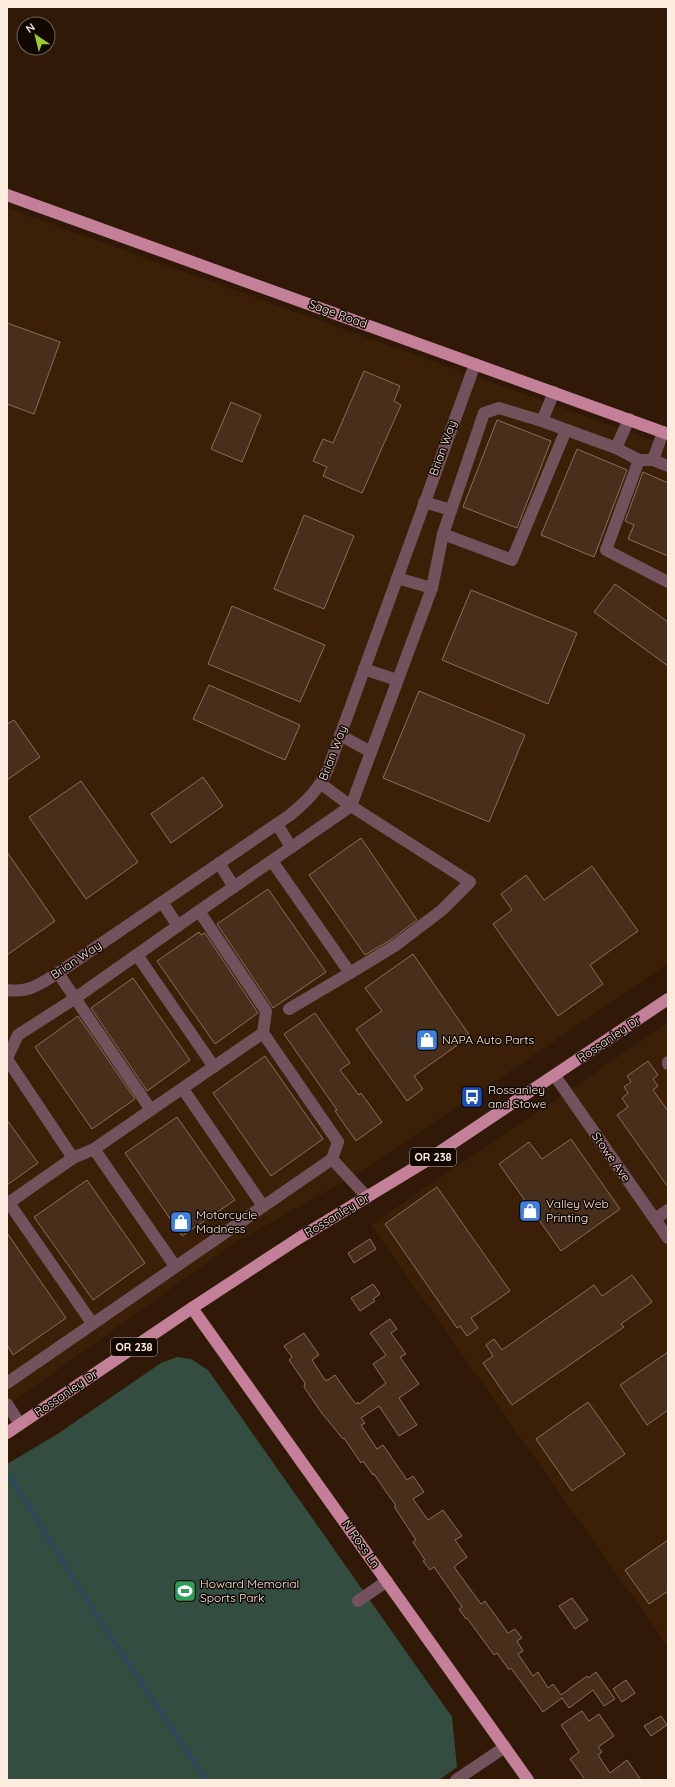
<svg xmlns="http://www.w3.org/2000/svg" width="675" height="1787" font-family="Quicksand,sans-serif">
<rect width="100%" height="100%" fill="#301a07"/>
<!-- built -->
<g fill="#3b2007">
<path d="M7,208L668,446V964L367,1168L233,1244L7,1406Z"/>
<path d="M668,1023V1647L371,1225Z"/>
</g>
<!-- green -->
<path fill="#334e40" d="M177,1357L191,1359L208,1370L452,1717L457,1767L439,1780H7V1464L56,1435L161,1363Z"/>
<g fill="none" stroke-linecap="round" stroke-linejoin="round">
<!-- stream -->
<path stroke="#2f475c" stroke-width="4" d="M7,1472L97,1616L206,1780"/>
</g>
<!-- building -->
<g fill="#472f1c" stroke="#8a6f5a">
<path d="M7,323L60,342L34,414L7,404Z"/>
<path d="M364,371L400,386L394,401L401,405L362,493L323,476L327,467L313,461L323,439L333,443Z"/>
<path d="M231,402L261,415L242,462L211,449Z"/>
<path d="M497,420L551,441L517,528L463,507Z"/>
<path d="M577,449L627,470L594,557L541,535Z"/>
<path d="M643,472L668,483V556L628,539L634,525L625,521Z"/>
<path d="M304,515L354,536L324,609L274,589Z"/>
<path d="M615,584L668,622V666L594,612Z"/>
<path d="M471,590L577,633L548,704L442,660Z"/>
<path d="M232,606L325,645L300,702L208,664Z"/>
<path d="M209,685L300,725L285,760L193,719Z"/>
<path d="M419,691L525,735L489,822L383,778Z"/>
<path d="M14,720L40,757L7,780V724Z"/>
<path d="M203,777L223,806L171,843L151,814Z"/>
<path d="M81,781L138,862L86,899L29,817Z"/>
<path d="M361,838L417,920L392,939L365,955L309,875Z"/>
<path d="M7,852L55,921L7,955Z"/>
<path d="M592,866L638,931L590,965L603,984L558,1016L493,924L512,910L501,894L526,875L544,900Z"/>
<path d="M268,889L326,972L273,1008L217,924Z"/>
<path d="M199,932L201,935L205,933L258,1013L215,1044L157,961Z"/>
<path d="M413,954L470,1036L414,1076L423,1089L407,1101L356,1029L382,1011L365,988Z"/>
<path d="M133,978L190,1060L147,1091L91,1008Z"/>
<path d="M315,1013L350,1063L340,1070L359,1095L361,1093L382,1122L356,1141L335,1111L337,1110L284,1034Z"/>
<path d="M78,1016L135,1099L92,1129L35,1047Z"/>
<path d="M265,1056L323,1139L271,1176L213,1093Z"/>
<path d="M648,1061L658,1075L653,1079L658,1086L653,1090L668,1111V1187L617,1115L628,1107L622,1098L628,1093L624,1087L631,1082L627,1076Z"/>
<path d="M177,1117L235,1200L182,1236L125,1153Z"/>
<path d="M7,1120L38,1163L7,1185Z"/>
<path d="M571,1139L620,1209L561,1251L499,1164L529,1142L542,1159Z"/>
<path d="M87,1180L145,1263L93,1300L34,1217Z"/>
<path d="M437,1187L510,1291L471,1318L478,1328L467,1336L460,1326L457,1328L385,1224Z"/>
<path d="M7,1233L66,1318L13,1355L7,1345Z"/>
<path d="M370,1239L376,1249L354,1263L348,1253Z"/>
<path d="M632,1275L652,1302L621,1324L624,1327L512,1405L483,1363L493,1356L486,1345L494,1339L502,1350L594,1285L602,1296Z"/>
<path d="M373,1284L380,1294L373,1299L375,1301L360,1311L351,1298Z"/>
<path d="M390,1319L397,1329L391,1333L406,1354L400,1357L419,1384L399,1398L417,1425L399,1436L379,1406L361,1418L365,1423L361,1425L377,1449L383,1445L407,1480L413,1476L424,1492L413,1499L428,1520L443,1510L462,1536L455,1540L467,1557L454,1567L481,1604L485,1601L508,1633L515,1629L522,1638L517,1641L523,1651L518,1654L533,1676L538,1672L548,1688L553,1684L561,1695L587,1676L588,1678L596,1672L615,1699L604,1706L593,1690L569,1708L562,1698L543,1712L511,1668L509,1670L497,1653L494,1655L467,1618L466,1619L459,1609L462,1607L434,1567L430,1570L423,1561L425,1560L413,1542L416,1540L395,1508V1504L387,1493L374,1474L373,1475L363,1461L361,1463L344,1438L343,1439L321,1412L304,1387L305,1383L289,1360L292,1357L284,1346L304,1333L319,1355L312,1360L325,1380H328L335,1375L352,1399L356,1404L358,1402L359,1404L386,1383L373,1364L386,1355L370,1333Z"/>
<path d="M668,1352V1410L647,1425L620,1385Z"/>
<path d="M588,1402L625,1454L572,1491L536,1439Z"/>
<path d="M668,1540V1591L649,1604L625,1570Z"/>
<path d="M572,1598L588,1620L575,1629L559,1606Z"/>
<path d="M626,1680L635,1693L622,1702L613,1689Z"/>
<path d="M582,1711L589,1721L599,1714L614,1736L598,1747L602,1752L598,1755L610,1773L627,1760L641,1780H585L570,1759L579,1752L561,1725Z"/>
<path d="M661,1716L667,1725L651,1736L644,1726Z"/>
</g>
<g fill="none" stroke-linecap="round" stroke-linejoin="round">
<!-- minor -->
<g stroke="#73515d" stroke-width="12">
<path d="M542,421L554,392"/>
<path d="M616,448L629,419"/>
<path d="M639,460L606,550L668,582"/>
<path d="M653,460L663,432"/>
<path d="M424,502L451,510"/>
<path d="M443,534L512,560L566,430"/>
<path d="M397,578L432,588"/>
<path d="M364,669L397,680"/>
<path d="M340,735L371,752"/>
<path d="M321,784L351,806L432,588L443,534L484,413L499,408L542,421L616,448L639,460H653L668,466"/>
<path d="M277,824L291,847"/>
<path d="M219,863L234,887"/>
<path d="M162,902L178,926"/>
<path d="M199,911L351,806L470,882L442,910L396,945L350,973L272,861"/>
<path d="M137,955L214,1067"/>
<path d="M58,973L151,1110"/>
<path d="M7,990C30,993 39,984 58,973L290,815C307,801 319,789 328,769L475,364"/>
<path d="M289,1009L350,973"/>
<path d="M7,1058L18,1035L74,999L199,911L266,1011L263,1033"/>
<path d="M7,1059L73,1158L7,1204"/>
<path d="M668,1062V1064"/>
<path d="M555,1076L668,1238"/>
<path d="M183,1089L263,1206"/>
<path d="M94,1149L175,1266"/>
<path d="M73,1158L94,1149L263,1033L338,1142L332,1159"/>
<path d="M9,1203L92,1323"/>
<path d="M655,1219L668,1210"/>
<path d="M7,1383L332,1159L367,1197"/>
<path d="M7,1404L20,1424"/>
<path d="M358,1601L387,1581"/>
<path d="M456,1780L505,1747"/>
</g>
<!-- major -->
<g stroke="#c58099" stroke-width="12">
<path d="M7,195L668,434"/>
<path d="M192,1308L528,1780"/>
<path d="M7,1433L192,1308L299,1238L426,1161L668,999"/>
</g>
</g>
<!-- icons -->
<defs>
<g id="shop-square" transform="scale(1.15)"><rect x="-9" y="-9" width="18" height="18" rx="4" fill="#3f7fe0" stroke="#110802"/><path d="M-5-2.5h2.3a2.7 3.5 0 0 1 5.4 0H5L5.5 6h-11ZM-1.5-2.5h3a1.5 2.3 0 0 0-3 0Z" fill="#fff"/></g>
<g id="bus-square" transform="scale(1.15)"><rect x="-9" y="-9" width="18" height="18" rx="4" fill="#1a4fb4" stroke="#110802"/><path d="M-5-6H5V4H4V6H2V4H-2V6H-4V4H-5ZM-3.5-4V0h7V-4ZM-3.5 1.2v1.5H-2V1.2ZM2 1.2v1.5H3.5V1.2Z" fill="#fff"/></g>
<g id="stadium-square" transform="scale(1.15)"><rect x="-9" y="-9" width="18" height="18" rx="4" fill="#2e9e5b" stroke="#110802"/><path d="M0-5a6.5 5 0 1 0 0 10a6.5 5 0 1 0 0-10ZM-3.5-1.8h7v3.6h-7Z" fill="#fff"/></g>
</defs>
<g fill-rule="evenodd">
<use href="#shop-square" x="427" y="1040"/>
<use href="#bus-square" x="472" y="1097"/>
<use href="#shop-square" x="530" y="1211"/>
<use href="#shop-square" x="181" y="1222"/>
<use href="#stadium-square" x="185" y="1591"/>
</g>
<g text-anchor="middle" stroke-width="3" stroke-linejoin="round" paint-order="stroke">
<!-- shield labels -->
<g fill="#110802" stroke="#b6a89d" stroke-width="1">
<rect x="410" y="1148" width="46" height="18" rx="3"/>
<rect x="111" y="1338" width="46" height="18" rx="3"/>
</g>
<g font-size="11" font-weight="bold" fill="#fcece0">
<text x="433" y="1161">OR 238</text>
<text x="134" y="1351">OR 238</text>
</g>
<!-- street labels -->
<g font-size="12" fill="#fcece0" stroke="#110802">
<text transform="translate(338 314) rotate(20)" y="4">Sage Road</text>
<text transform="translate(443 448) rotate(-70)" y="4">Brian Way</text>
<text transform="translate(333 753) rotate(-69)" y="4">Brian Way</text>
<text transform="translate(76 960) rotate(-34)" y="4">Brian Way</text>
<text transform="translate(609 1039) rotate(-34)" y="4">Rossanley Dr</text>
<text transform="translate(611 1157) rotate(55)" y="4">Stowe Ave</text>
<text transform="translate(337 1215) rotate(-31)" y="4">Rossanley Dr</text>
<text transform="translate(66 1393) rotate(-34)" y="4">Rossanley Dr</text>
<text transform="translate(361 1544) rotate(55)" y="4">N Ross Ln</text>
</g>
<!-- poi labels -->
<g font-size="12" fill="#fcece0" stroke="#110802" text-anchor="start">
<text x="442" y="1044">NAPA Auto Parts</text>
<text x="488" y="1094">Rossanley<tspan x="488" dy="14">and Stowe</tspan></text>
<text x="546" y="1208">Valley Web<tspan x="546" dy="14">Printing</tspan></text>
<text x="196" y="1219">Motorcycle<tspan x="196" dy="14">Madness</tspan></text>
<text x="200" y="1588">Howard Memorial<tspan x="200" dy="14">Sports Park</tspan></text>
</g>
</g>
<!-- border -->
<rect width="675" height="1787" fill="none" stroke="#fcece0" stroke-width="16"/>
<!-- north arrow -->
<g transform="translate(36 36) rotate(325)"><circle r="19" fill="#110802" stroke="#6f635b"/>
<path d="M0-3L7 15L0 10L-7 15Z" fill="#9eca2f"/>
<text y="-6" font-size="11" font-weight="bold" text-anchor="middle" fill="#fcece0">N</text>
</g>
</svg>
